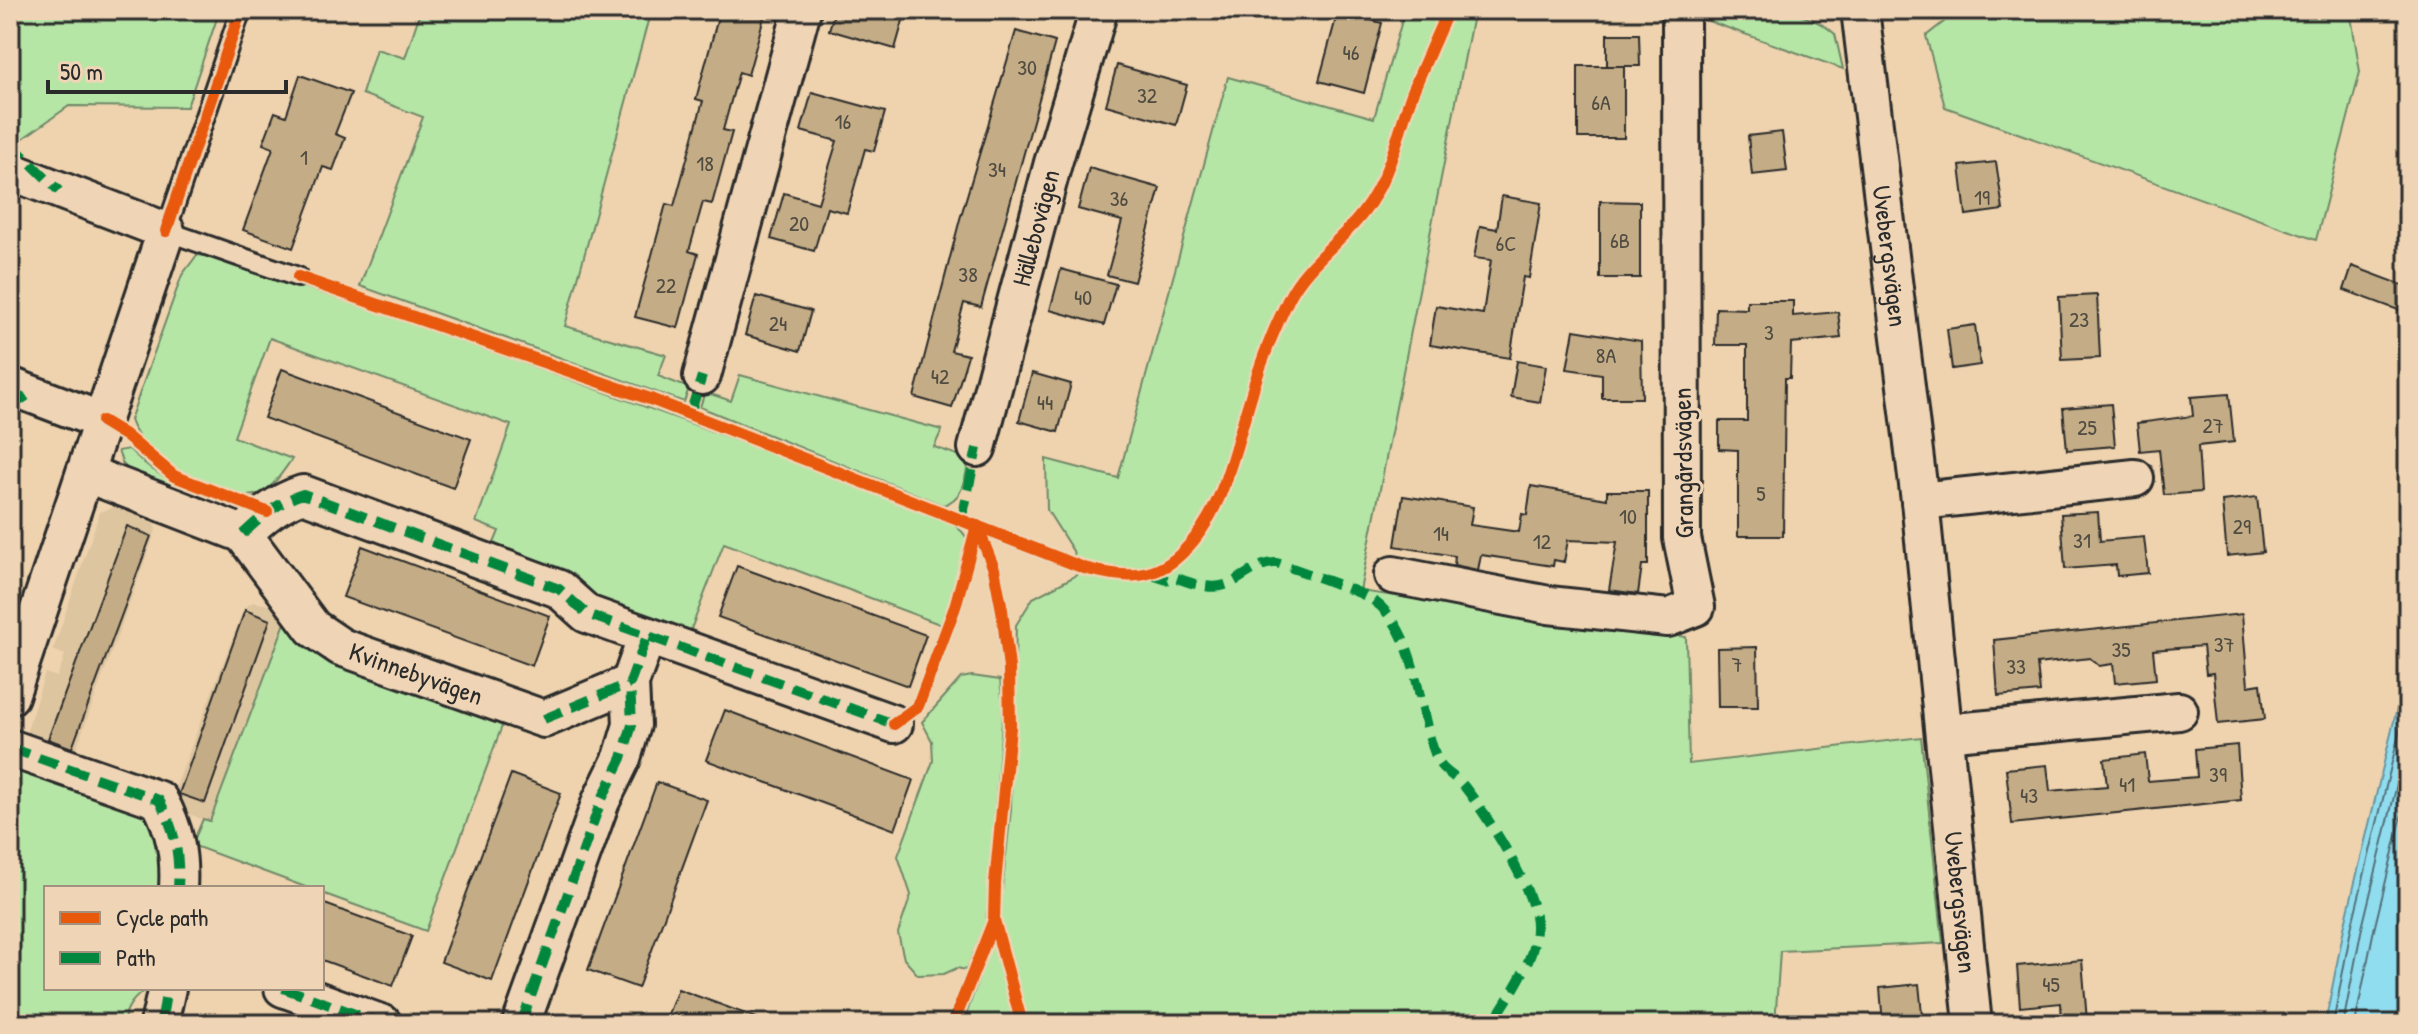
<svg xmlns="http://www.w3.org/2000/svg" width="2418" height="1034" font-family="'Patrick Hand',sans-serif">
<rect width="100%" height="100%" fill="#eed3ae"/>
<filter id="ink" filterUnits="userSpaceOnUse"><feTurbulence type="fractalNoise" baseFrequency=".0125" numOctaves="2"/><feDisplacementMap in="SourceGraphic" scale="16" xChannelSelector="R" yChannelSelector="G"/><feConvolveMatrix kernelMatrix="1 2 1 2 8 2 1 2 1" color-interpolation-filters="sRGB"/></filter>
<g filter="url(#ink)">
<!-- built -->
<g fill="#ddc5a0">
<path d="M120,505L151,518L156,530L75,752L23,743L45,673L57,677L65,655L53,650L100,512Z"/>
<path d="M253,602L269,605L285,623L209,822L175,808L172,797L244,608Z"/>
</g>
<!-- green -->
<g fill="#b5e6a6" stroke="#708868" stroke-width="2">
<path d="M10,10H217V18L187,107L69,106L22,139L10,127Z"/>
<path d="M421,10H651L565,326L666,355L658,376L689,388L684,402L360,286L423,117L362,94L376,49L405,58Z"/>
<path d="M1405,10H1474L1360,591L1686,637L1689,764L1921,737L1943,943L1780,951L1775,1024H963L999,920L1011,810L1016,625L1033,598L1079,574L1073,551L1047,510L1046,459L1118,478L1228,77L1374,118Z"/>
<path d="M1698,10C1743,10 1799,2 1835,34L1843,69L1697,17Z"/>
<path d="M1959,10H2350L2360,72L2316,240L1945,107L1926,36Z"/>
<path d="M197,255L210,256C459,337 705,427 949,521C960,529 967,534 969,547L942,625L724,543L688,637L591,602L490,553L499,531L476,522L511,425L270,338L234,437L292,459C283,471 273,489 258,494C223,507 140,455 130,420L182,275Z"/>
<path d="M740,375L942,430L934,447L969,459C965,478 964,499 943,505L700,407L705,392L731,401Z"/>
<path d="M129,449C159,479 201,502 243,508L237,512H228L134,476L123,464L118,451Z"/>
<path d="M285,623L302,637L490,718L502,726L426,931L322,893V888H308L192,845L203,819L210,821Z"/>
<path d="M972,676L1000,680L1003,708L986,922L966,970L957,968L944,974L918,975L904,959L898,933L911,895L898,856L933,761L932,741L922,722L961,678Z"/>
<path d="M18,759L129,799L159,823L165,888H46V988H148C133,998 126,1007 123,1024H10V782Z"/>
</g>
<!-- water -->
<path fill="#90ddf0" stroke="#6896a1" stroke-width="2" d="M2408,663V1024H2325L2344,928Z"/>
<g fill="none" stroke-linecap="round" stroke-linejoin="round">
<!-- shore -->
<g stroke="#53727a" stroke-width="2">
<path d="M2333,1024L2351,929L2408,697"/>
<path d="M2343,1024L2361,932L2408,739"/>
<path d="M2355,1024L2373,934L2408,790"/>
</g>
</g>
<!-- building -->
<g fill="#c4ad86" stroke="#2b2b2b" stroke-width="2">
<path d="M720,10H766L748,75L739,72L723,130L732,132L712,204L703,202L689,251L698,254L678,328L635,317L666,204L674,206L703,101L696,99Z"/>
<path d="M835,10H906L895,49L829,30Z"/>
<path d="M1338,11L1382,23L1364,93L1319,81Z"/>
<path d="M1016,31L1055,42L981,307L964,303L951,351L968,355L952,408L914,397L960,219Z"/>
<path d="M1607,34H1639L1640,66H1607Z"/>
<path d="M1117,65L1187,85L1176,125L1106,105Z"/>
<rect x="1578" y="66" width="46" height="72"/>
<path d="M300,75L351,93L335,134L345,138L333,170L323,167L293,248L243,230L273,148L263,144L275,112L286,116Z"/>
<path d="M812,92L885,112L874,151L865,149L847,213L827,208L814,251L771,239L784,193L818,203L837,141L801,131Z"/>
<path d="M1782,132L1787,171L1752,175L1748,136Z"/>
<path d="M1996,162L2003,210L1966,215L1960,166Z"/>
<path d="M1089,168L1160,188L1134,282L1107,275L1122,221L1078,209Z"/>
<path d="M1502,196L1541,203L1529,278L1523,277L1510,358L1430,345L1436,306L1483,314L1491,260L1474,258L1480,226L1497,229Z"/>
<path d="M1600,201L1640,202V278H1600Z"/>
<path d="M2352,266L2408,287L2401,311L2344,290Z"/>
<path d="M1061,269L1116,284L1104,325L1050,310Z"/>
<path d="M2097,295L2100,358L2062,360L2059,297Z"/>
<path d="M756,296L811,311L800,351L745,335Z"/>
<path d="M1747,301H1793V316L1838,312L1841,338L1791,343L1790,378H1785L1783,536H1738V450L1719,449V421H1747V345H1715L1716,308L1747,309Z"/>
<path d="M1975,325L1980,365L1952,369L1947,329Z"/>
<path d="M1574,330L1641,341L1642,398H1602V374L1567,369Z"/>
<path d="M1517,361L1546,366L1540,402L1511,397Z"/>
<path d="M282,369L471,439L453,488L264,418Z"/>
<path d="M1032,373L1071,384L1058,432L1019,421Z"/>
<path d="M2229,394L2234,442L2198,446L2201,492L2164,495L2159,449L2140,451L2137,423L2193,416L2191,397Z"/>
<path d="M2111,404L2115,446L2067,450L2063,408Z"/>
<path d="M1531,486L1607,499V491H1648V565H1642L1638,594L1609,590L1617,542L1568,540L1564,562L1554,560L1553,566L1481,555L1478,570L1454,565L1455,556L1395,546L1403,496L1473,507L1470,525L1519,532L1522,514L1527,515Z"/>
<path d="M2257,497L2263,552L2227,556L2222,501Z"/>
<path d="M2098,512L2100,541L2144,537L2148,573L2117,576L2116,565L2065,569L2061,514Z"/>
<path d="M127,526L151,536L72,748L48,739Z"/>
<path d="M362,546L550,616L532,666L343,597Z"/>
<path d="M737,566L926,635L908,686L718,617Z"/>
<path d="M245,610L270,620L205,803L179,794Z"/>
<path d="M2242,614L2248,686L2261,684L2265,719L2218,724L2213,673L2206,674L2203,646L2153,650L2156,679L2115,683L2113,664L2099,666L2090,658L2037,664L2040,692L1998,696L1994,640Z"/>
<path d="M1757,647L1758,707H1718L1717,648Z"/>
<path d="M725,710L913,780L895,830L706,760Z"/>
<path d="M2237,745L2241,800L2012,824L2006,769L2047,765L2050,791L2107,786L2104,759L2145,754L2148,781L2197,777L2195,749Z"/>
<path d="M511,774L561,793L492,981L441,962Z"/>
<path d="M657,782L707,800L638,988L588,970Z"/>
<path d="M322,903L412,936L393,986L322,960Z"/>
<path d="M2082,960L2087,1021L2062,1023L2061,1003L2020,1007L2017,966Z"/>
<path d="M1919,984L1923,1024H1883L1880,988Z"/>
<path d="M678,989L765,1021L764,1024H664Z"/>
</g>
<g fill="none" stroke-linecap="round" stroke-linejoin="round">
<!-- lane casing -->
<g stroke="#2b2b2b" stroke-width="24">
<path id="lane" d="M241,10L166,231L298,277"/>
</g>
<!-- street casing -->
<g stroke="#2b2b2b" stroke-width="42">
<g id="street">
<path id="s1" d="M1860,10L1920,501L1973,1024"/>
<path d="M10,171L166,231L10,696"/>
<path d="M702,376L802,10"/>
<path d="M10,386L102,421"/>
<path id="s2" d="M977,448L1053,163L1099,10"/>
<path id="s3" d="M85,473L243,534L313,628L341,647L544,719L630,683L647,636"/>
<path d="M1920,501L2135,478"/>
<path d="M243,534C262,516 278,502 303,494L559,589L587,614L894,724"/>
<path d="M1393,575L1549,605L1668,618L1696,607L1682,538L1681,10"/>
<path d="M1944,733L2179,711"/>
<path d="M10,748L159,800C175,829 180,855 178,888"/>
<path d="M283,988L383,1024"/>
<path d="M159,1024L167,988"/>
<path d="M521,1024L601,801L622,758L632,725L630,683"/>
</g>
</g>
<!-- lane -->
<use href="#lane" stroke="#efd5b6" stroke-width="18"/>
<!-- street -->
<use href="#street" stroke="#efd5b6" stroke-width="36"/>
<!-- quiet -->
<g stroke="#00873e" stroke-width="10" stroke-dasharray="20 10" stroke-linecap="butt">
<path d="M10,143L59,191"/>
<path d="M10,407L31,393"/>
<path d="M690,414L702,376"/>
<path d="M962,519L977,448"/>
<path d="M243,534C262,516 278,502 303,494L559,589L587,614L894,724L899,720"/>
<path d="M1149,574L1167,580L1174,577C1189,582 1205,589 1221,586C1240,583 1255,562 1276,563C1283,564 1360,592 1368,597C1420,627 1416,712 1438,761C1443,772 1457,777 1464,786C1486,814 1536,891 1536,925C1537,960 1509,995 1492,1024"/>
<path d="M544,719L630,683L647,636"/>
<path d="M10,748L159,800C175,829 180,855 178,888"/>
<path d="M283,988L383,1024"/>
<path d="M162,1018L167,988"/>
<path d="M521,1024L601,801L622,758L632,725L630,683"/>
</g>
<!-- cycleway casing -->
<g stroke="#efd5b6" stroke-width="17">
<g id="cycleway">
<path d="M166,231L241,10"/>
<path d="M298,277L653,400L1084,568C1121,577 1151,583 1181,554C1222,515 1232,458 1248,406C1258,369 1272,333 1289,298C1309,258 1352,236 1374,196C1393,164 1399,129 1412,94C1423,66 1436,38 1448,10"/>
<path d="M102,421L125,435L174,476L267,512"/>
<path d="M894,724L918,706L955,607L977,526"/>
<path d="M994,920L1022,1024"/>
<path d="M953,1024L994,920L995,884L1010,727L1009,668L1002,610L994,569L977,526"/>
</g>
</g>
<!-- cycleway -->
<use href="#cycleway" stroke="#e8590c" stroke-width="12"/>
</g>
</g>
<g text-anchor="middle" stroke-width="6" stroke-linejoin="round" paint-order="stroke">
<!-- number labels -->
<g font-size="22" fill="#514c42">
<text x="1351" y="60">46</text>
<text x="1027" y="75">30</text>
<text x="1147" y="103">32</text>
<text x="1601" y="110">6A</text>
<text x="843" y="129">16</text>
<text x="304" y="165">1</text>
<text x="705" y="171">18</text>
<text x="997" y="177">34</text>
<text x="1982" y="205">19</text>
<text x="1119" y="206">36</text>
<text x="799" y="231">20</text>
<text x="1620" y="248">6B</text>
<text x="1506" y="251">6C</text>
<text x="968" y="282">38</text>
<text x="666" y="293">22</text>
<text x="1083" y="305">40</text>
<text x="2079" y="327">23</text>
<text x="778" y="331">24</text>
<text x="1769" y="340">3</text>
<text x="1606" y="363">8A</text>
<text x="940" y="384">42</text>
<text x="1045" y="410">44</text>
<text x="2213" y="433">27</text>
<text x="2087" y="435">25</text>
<text x="1761" y="501">5</text>
<text x="1628" y="524">10</text>
<text x="2242" y="534">29</text>
<text x="1441" y="541">14</text>
<text x="2082" y="548">31</text>
<text x="1542" y="549">12</text>
<text x="2224" y="652">37</text>
<text x="2121" y="657">35</text>
<text x="1737" y="672">7</text>
<text x="2016" y="674">33</text>
<text x="2218" y="782">39</text>
<text x="2127" y="792">41</text>
<text x="2029" y="803">43</text>
<text x="2051" y="992">45</text>
</g>
<!-- street labels -->
<g font-size="26" fill="#2b2b2b" stroke="#efd5b6">
<text dy="9" stroke="none"><textPath href="#s2" startOffset="228">Hällebovägen</textPath></text>
<text dy="9" stroke="none"><textPath href="#s1" startOffset="248">Uvebergsvägen</textPath></text>
<text transform="translate(1683 463) rotate(-91)" y="9">Grangårdsvägen</text>
<text dy="9" stroke="none"><textPath href="#s3" startOffset="400">Kvinnebyvägen</textPath></text>
<text dy="9" stroke="none"><textPath href="#s1" startOffset="898">Uvebergsvägen</textPath></text>
</g>
</g>
<!-- margin -->
<rect width="2418" height="1034" fill="none" stroke="#efd5b6" stroke-width="40"/>
<rect x="20" y="20" width="2378" height="994" fill="none" stroke="#2b2b2b" stroke-width="3" filter="url(#ink)"/>
<!-- legend -->
<rect x="44" y="886" width="280" height="104" fill="#efd5b6" stroke="#a1917e" stroke-width="2"/>
<rect x="60" y="912" width="40" height="12" fill="#e8590c" stroke="#a1917e" stroke-width="2"/>
<text x="116" y="926" font-size="24" fill="#2b2b2b">Cycle path</text>
<rect x="60" y="952" width="40" height="12" fill="#00873e" stroke="#a1917e" stroke-width="2"/>
<text x="116" y="966" font-size="24" fill="#2b2b2b">Path</text>
<!-- scale -->
<path d="M48 80v12h238v-12" fill="none" stroke="#2b2b2b" stroke-width="4"/>
<text x="60" y="80" font-size="24" fill="#2b2b2b" stroke="#efd5b6" stroke-width="6" paint-order="stroke">50 m</text>
</svg>
